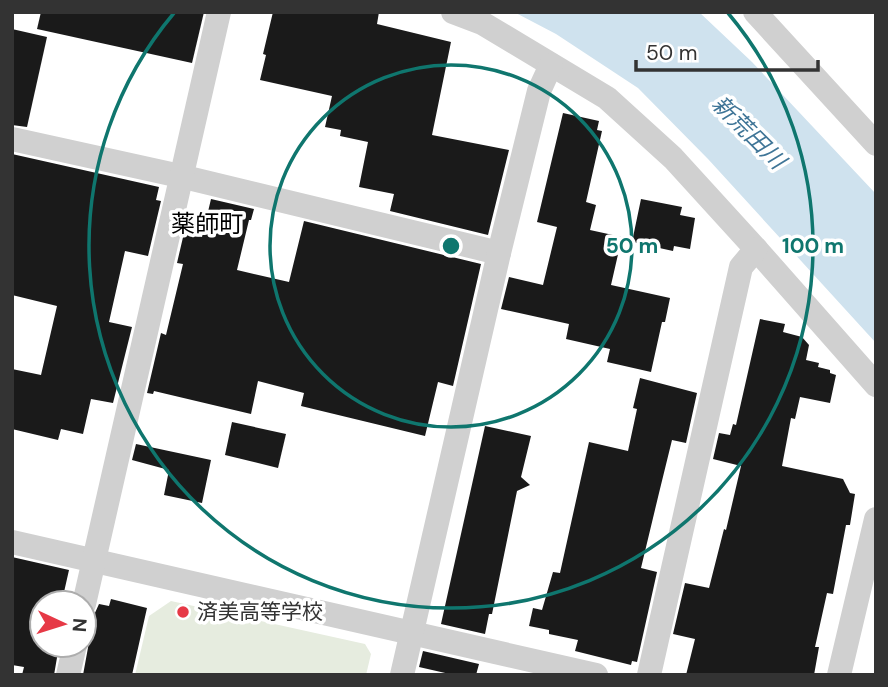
<svg xmlns="http://www.w3.org/2000/svg" width="888" height="687" font-family="'DM Sans','Noto Sans JP',sans-serif">
<rect width="100%" height="100%" fill="#fff"/>
<!-- green -->
<path fill="#e6ecdf" d="M171,601L365,644L371,654L366,675H135L149,616Z"/>
<!-- water -->
<path fill="#cfe2ee" d="M514,12H699L752,62L876,194V343L708,159L638,88L556,34Z"/>
<!-- building -->
<g fill="#1a1a1a">
<path d="M41,12H204L192,63L37,29Z"/>
<path d="M273,12H379L377,24L451,42L432,135L509,150L488,235L390,211L394,194L359,187L368,142L340,136L341,130L325,127L332,96L260,80L266,55L263,54Z"/>
<path d="M12,29L47,37L27,127L12,125Z"/>
<path d="M563,113L599,121L597,130L602,131L586,202L596,205L590,230L622,237L611,285L670,298L665,322H662L651,372L607,362L610,349L566,339L569,324L501,309L509,277L543,285L557,227L537,222Z"/>
<path d="M12,154L159,187L156,200L161,201L148,256L125,251L109,322L132,327L113,403L91,399L83,434L61,429L58,440L12,429V369L41,375L57,306L12,295Z"/>
<path d="M211,199L254,209L251,220H249L237,270L289,282L304,221L481,264L453,386L438,382L425,436L301,406L304,393L258,381L251,414L154,391L153,394L147,393L161,333L166,335L183,264L177,263L184,233L202,237Z"/>
<path d="M641,199L682,207L680,215L695,218L690,249L674,246L673,251L632,242Z"/>
<path d="M760,319L785,324L783,332L802,337L809,345L806,360L819,363L818,367L830,370V373L836,375L830,403L800,397L795,419L791,418L782,466L843,479L850,493L855,494L850,525H846L833,594L827,593L815,647H819L814,675H686L695,639L673,634L685,583L709,588L724,529L726,530L741,466L713,459L719,433L730,435L733,424L736,425Z"/>
<path d="M640,378L697,393L686,443L672,440L659,493L641,568L657,572L637,662L632,661L631,665L575,651L578,640L549,634V630L529,626L533,608L542,610L553,572L560,573L589,442L628,451L637,409L633,408Z"/>
<path d="M232,422L286,434L278,468L225,455Z"/>
<path d="M485,426L531,436L521,477L530,485L517,491L492,614H489L485,634L441,624Z"/>
<path d="M136,444L211,460L202,503L164,495L169,470L132,460Z"/>
<path d="M12,557L69,570L62,601L42,597V645L59,646L54,675H22L24,667L12,665Z"/>
<path d="M111,599L147,608L132,675H83L94,615L99,604L109,606Z"/>
<path d="M423,651L479,664L476,675H454L419,667Z"/>
</g>
<g fill="none" stroke-linecap="round" stroke-linejoin="round">
<!-- minor -->
<g stroke="#d0d0d0" stroke-width="24">
<path d="M453,12L482,23L607,98L673,158L756,249L876,385"/>
<path d="M755,12L876,144"/>
<path d="M12,139L180,176L499,253"/>
<path d="M12,542L596,675"/>
<path d="M84,604L219,12"/>
<path d="M68,675L75,645"/>
<path d="M402,675L499,253L539,91L551,65"/>
<path d="M649,675L741,267L756,249"/>
<path d="M839,675L876,519"/>
</g>
</g>
<!-- distance rings -->
<g fill="none" stroke="#0f766e" stroke-width="3.5">
<circle cx="451" cy="246" r="181"/>
<path d="M728 13A362 362 0 1 1 174 13"/>
</g>
<!-- markers -->
<circle fill="#e63946" stroke="#fff" stroke-width="2.5" cx="183" cy="612" r="7"/>
<g text-anchor="middle" stroke-width="7" stroke-linejoin="round" paint-order="stroke">
<!-- poi labels -->
<g font-size="21" fill="#333" stroke="#fff" text-anchor="start">
<text x="197" y="619">済美高等学校</text>
</g>
<!-- water labels -->
<g font-size="23" font-style="italic" fill="#3f7597" stroke="#fff">
<text transform="translate(749 132) rotate(45)" y="8">新荒田川</text>
</g>
<!-- quarter labels -->
<g font-size="24" fill="#000" stroke="#fff">
<text x="207" y="232">薬師町</text>
</g>
</g>
<circle cx="451" cy="246" r="10" fill="#0f766e" stroke="#fff" stroke-width="3.5"/>
<g font-size="21" text-anchor="middle" font-weight="bold" fill="#0f766e" stroke="#fff" stroke-width="7" stroke-linejoin="round" paint-order="stroke">
<text x="632" y="253">50 m</text>
<text x="813" y="253">100 m</text>
</g>
<!-- border -->
<rect width="888" height="687" fill="none" stroke="#333333" stroke-width="28"/>
<!-- north arrow -->
<g transform="translate(63 624) rotate(94)"><circle r="33" fill="#ffffff" stroke="#adadad" stroke-width="2"/>
<path d="M0-5L12 26L0 18L-12 26Z" fill="#e63946"/>
<text y="-10" font-size="19" font-weight="bold" text-anchor="middle" fill="#333333">N</text>
</g>
<!-- scale -->
<path d="M636 60v10h182v-10" fill="none" stroke="#333333" stroke-width="3.5"/>
<text x="646" y="60" font-size="21" fill="#333333" stroke="#ffffff" stroke-width="5" paint-order="stroke">50 m</text>
</svg>
